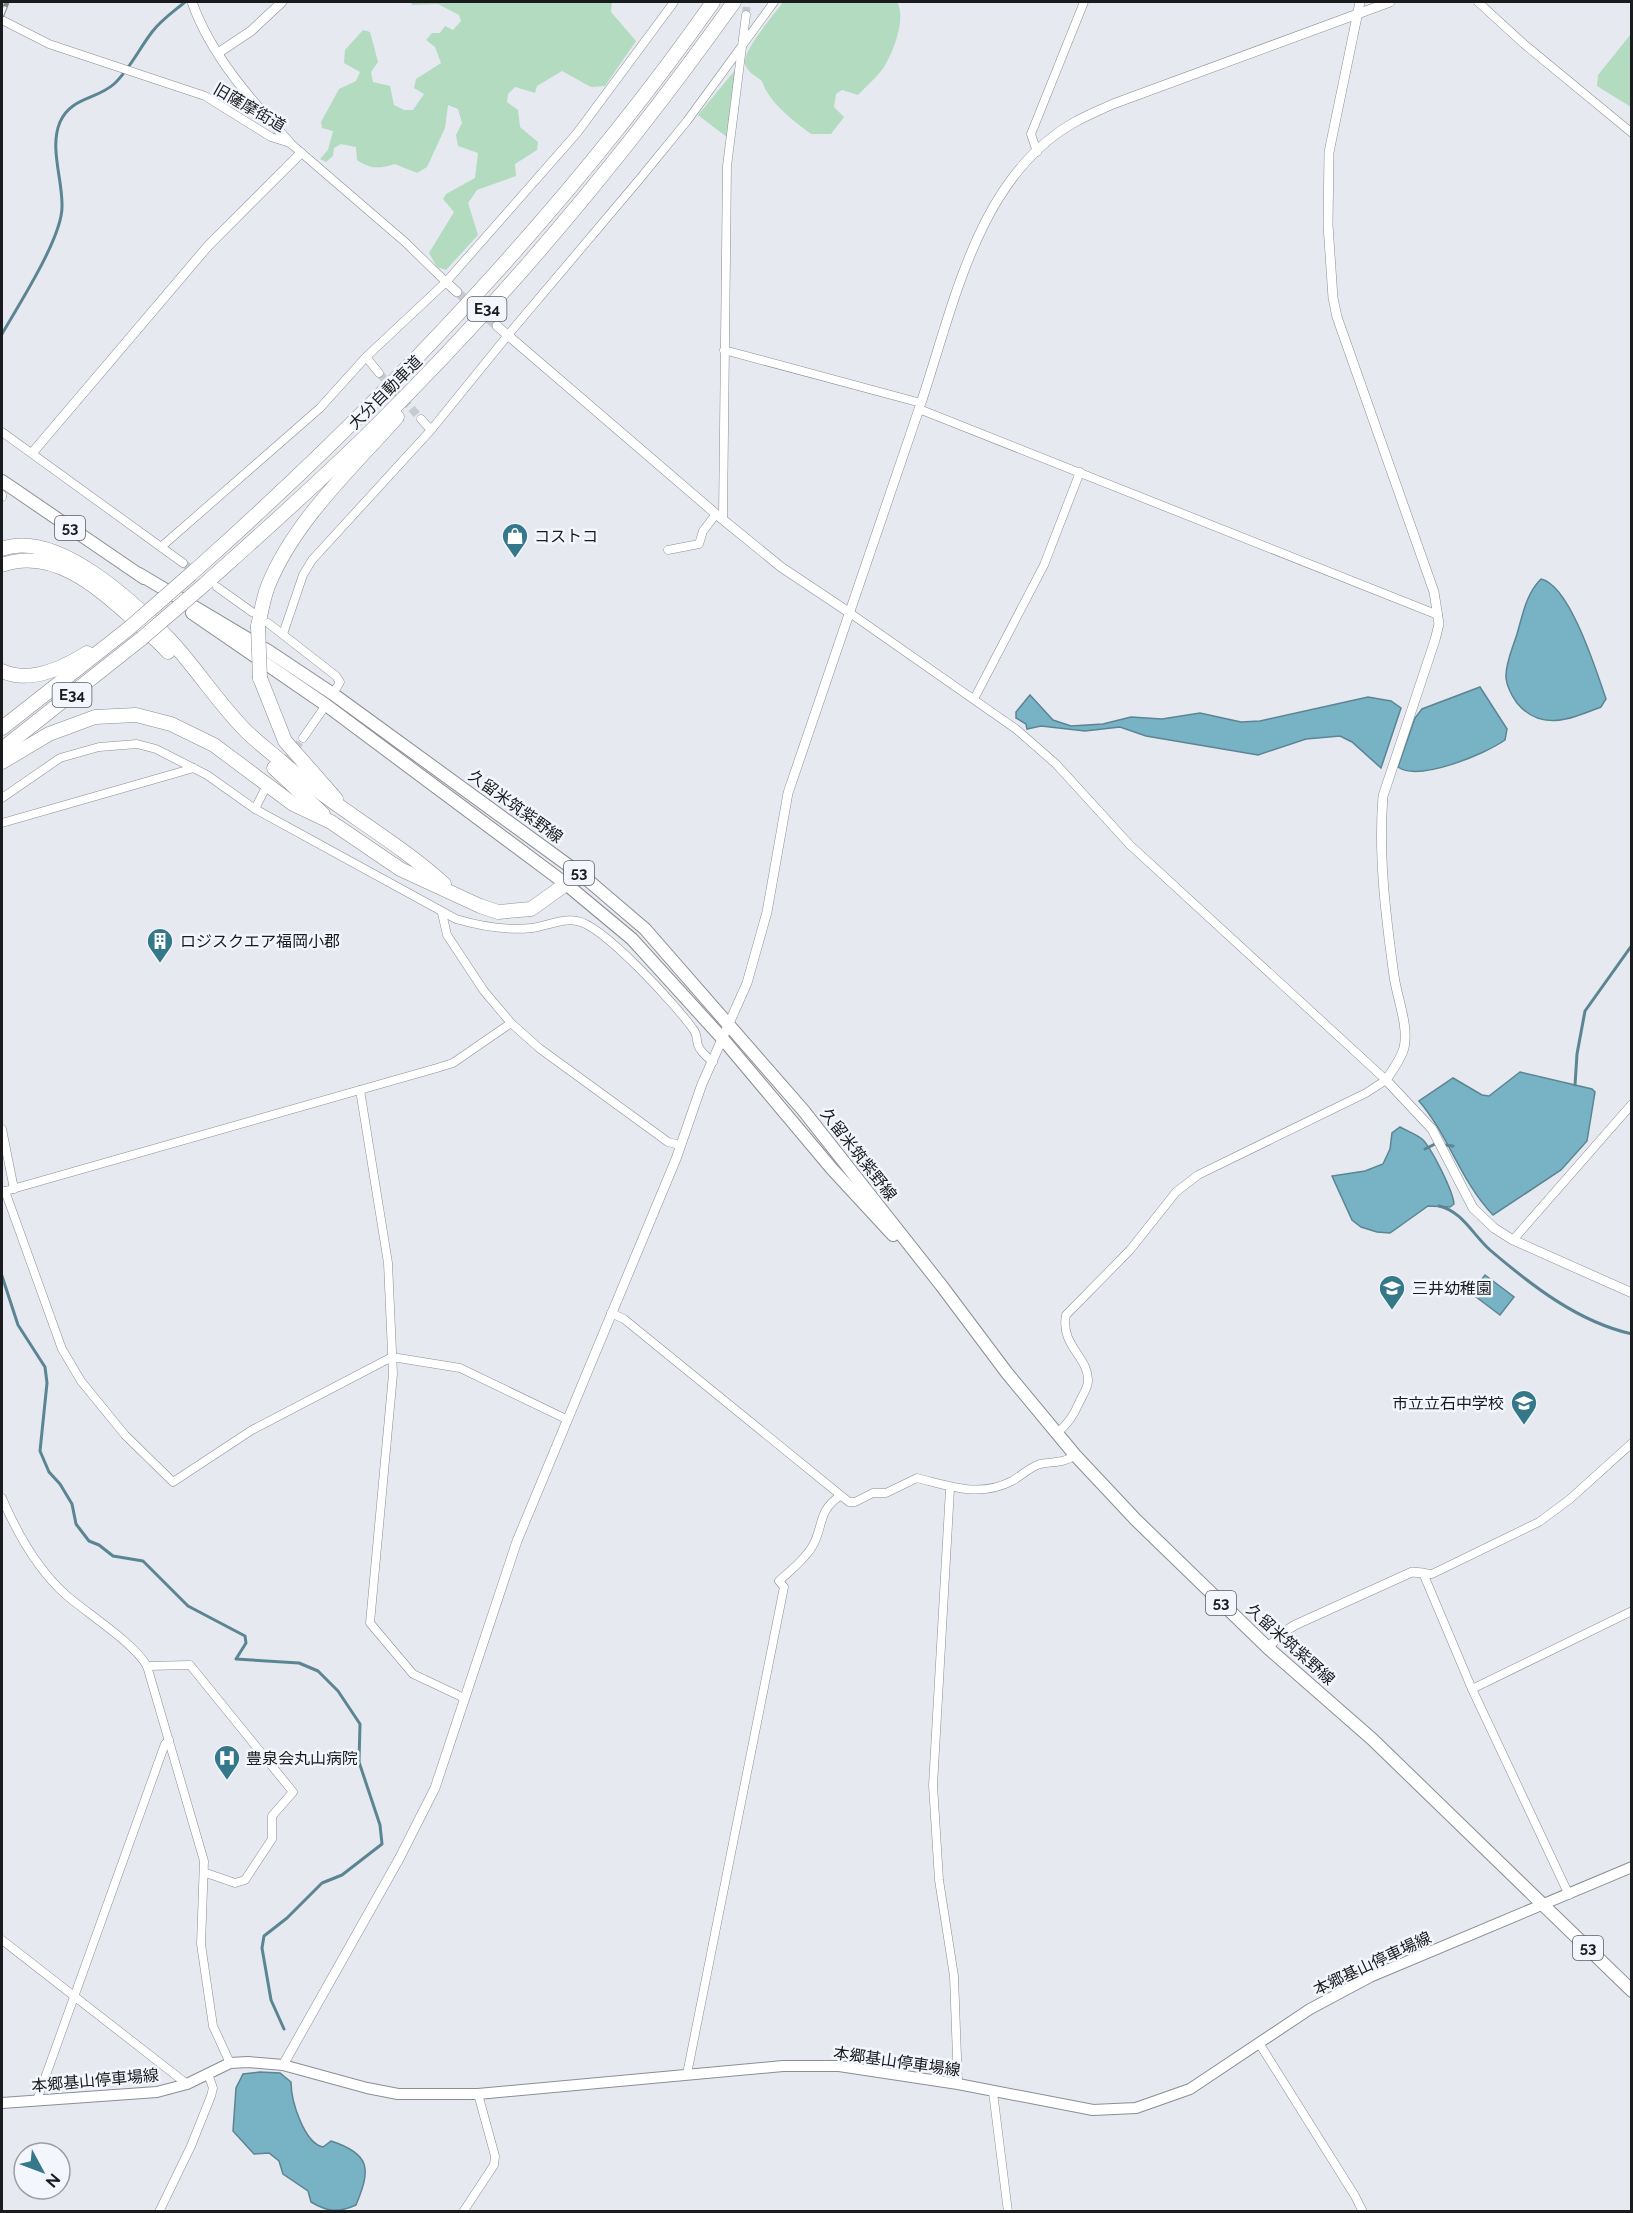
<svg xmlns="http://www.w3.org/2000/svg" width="1633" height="2213" font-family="Raleway,'Noto Sans JP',sans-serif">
<rect width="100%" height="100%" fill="#e6e9f0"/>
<!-- green -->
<g fill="#b2dbc0">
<path d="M409,2H612L611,12L636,41L605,86L591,87L562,71L537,86L535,93L515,87L508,94L507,102L518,110L520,127L538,142L537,150L515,164L516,176L477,190L468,203L478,235L446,270L437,267L429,253L454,212L443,199L446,194L475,178L478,153L458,146L456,135L462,123L458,109L448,105L445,128L427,167L417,173L395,164C379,169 370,169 357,160L356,147L341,144L334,148L333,156L326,162L320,159L328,150L333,131L322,128L321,122L339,89L356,81L360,72L344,63L345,50L363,30L370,32L378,62L371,72L373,82L390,86L394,105L404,110H413L424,94L414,88L416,79L441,63L435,47L426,40L432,33H440L445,26L453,30L461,21L459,15L438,4L413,5Z"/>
<path d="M783,2H897C907,18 892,57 881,71C874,80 865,87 858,95L842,90L836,94L834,107L844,117L831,134H811C793,120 769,103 762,81C756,76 747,72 745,64C743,49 774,15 783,2Z"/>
<path d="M1631,34V107L1597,86L1598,75Z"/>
<path d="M736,69L727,137L698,115Z"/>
</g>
<!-- water -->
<g fill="#77b3c5" stroke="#5b8593" stroke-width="1.5">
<path d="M1541,579C1570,585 1597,673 1606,699L1601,707C1570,719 1541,732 1517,703C1512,696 1507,687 1506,678C1505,664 1513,647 1517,634C1523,614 1526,594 1541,579Z"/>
<path d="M1480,687L1507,729L1505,740C1485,754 1419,782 1398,767L1415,718L1422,709Z"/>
<path d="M1030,695L1053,720L1071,726L1103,724L1131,717L1162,719L1200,713L1241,722L1260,721L1368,697L1391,701L1401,708L1381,768L1352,742L1340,736L1306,739L1258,755L1146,736L1120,727L1085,731L1041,726L1027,729L1026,724L1016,718V712Z"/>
<path d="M1520,1072L1592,1089L1595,1092L1587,1141L1561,1170L1493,1215C1461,1182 1449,1136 1419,1101L1453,1078L1482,1095L1489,1096Z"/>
<path d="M1400,1127C1407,1131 1416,1134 1422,1139C1431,1147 1453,1191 1454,1204L1450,1207L1428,1206L1390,1233L1377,1232L1361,1227L1352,1220L1332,1176L1365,1171L1383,1164L1390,1149L1392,1133Z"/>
<path d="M1485,1275L1514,1297L1500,1315L1471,1293Z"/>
<path d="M260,2072L280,2073L291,2082C291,2101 304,2143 323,2147L331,2141C371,2154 371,2169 356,2205C338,2213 328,2212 311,2202L308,2191L283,2174L279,2161L269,2153L254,2154L233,2131L236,2088L243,2074Z"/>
</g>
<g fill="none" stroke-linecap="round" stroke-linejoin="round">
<!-- stream -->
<g stroke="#5b8593" stroke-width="3">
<path d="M2,334C18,306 62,238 62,207C63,180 49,148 60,122C71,97 96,100 114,84C129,70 139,49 152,32C161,20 173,12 185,2"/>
<path d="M1575,1085L1577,1054L1585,1011L1632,945"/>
<path d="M1425,1149L1435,1144L1453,1146"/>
<path d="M1439,1206C1462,1211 1473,1235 1490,1250C1531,1285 1578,1322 1632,1334"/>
<path d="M2,1276L18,1325L45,1367L47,1383L40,1451L49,1472L60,1484L72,1504L76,1524L89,1541L99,1545L113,1556L143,1561L188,1606L245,1636L246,1643L236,1659L299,1663L318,1671L338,1691L360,1724L359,1762L380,1825L382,1844L342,1875L322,1883L287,1918L264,1936L262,1948L271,2000L284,2029"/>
</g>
<!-- minor-tunnel -->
<g stroke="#c7cad0" stroke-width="8" stroke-dasharray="8 4" stroke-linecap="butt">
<path d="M746,15L747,2"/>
<path d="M379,373L421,419"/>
<path d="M183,563L211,583"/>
<path d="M266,787L303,738"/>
</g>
<!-- tertiary-tunnel -->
<path stroke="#c7cad0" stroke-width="9" stroke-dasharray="9 4.5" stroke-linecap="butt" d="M457,292L497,326"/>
<!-- minor casing -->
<g stroke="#8b8e94" stroke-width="9">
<g id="minor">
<path d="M1478,2L1524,44L1632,133"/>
<path d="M2,20L49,44L205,96L271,137L290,143L405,242L446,282"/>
<path d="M1037,152L1031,134L1084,2"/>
<path d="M724,350L921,403L919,409L1438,615"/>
<path d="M366,357L379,373"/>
<path d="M421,419L431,430"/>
<path d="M2,432L183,563"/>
<path d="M2,495V497"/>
<path d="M723,518L727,166L746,15"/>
<path d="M161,547L320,408L366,357L446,282L577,133L674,2"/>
<path d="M668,550L699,544L703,531L716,514"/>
<path d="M217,587L252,612"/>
<path d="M850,613L1016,729L1056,764L1130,845L1386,1080L1366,1093L1198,1175L1176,1192L1130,1250L1066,1315C1060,1346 1089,1357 1088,1381C1088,1388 1082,1396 1079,1403C1074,1415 1067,1425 1057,1433"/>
<path d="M268,623L336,676L340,682L333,694"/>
<path d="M283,634L303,575L312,560L431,430L508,335L638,181L687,121L774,2"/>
<path d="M974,699L1044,565L1080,472"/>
<path d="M303,738L326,705"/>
<path d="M2,798L60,758L99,747L137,744L156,749L207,775L255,809L456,919C480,926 506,931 532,928C547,926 562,918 577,921C603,925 676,1005 693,1029C698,1035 696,1039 698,1045C700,1052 708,1058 713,1062"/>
<path d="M255,809L264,791"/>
<path d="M2,823L194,768"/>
<path d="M442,913L447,935L484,991L511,1023L539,1048L668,1142L680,1145"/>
<path d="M360,1090L388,1263L393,1374L370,1623L413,1674L464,1698"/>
<path d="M2,1129L14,1189"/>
<path d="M5,1191L62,1349L81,1381L125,1435L173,1482L252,1430L392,1357L460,1368L566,1419"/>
<path d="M2,1192L437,1068L453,1063L511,1023"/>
<path d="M1513,1240L1632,1104"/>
<path d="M611,1313L624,1319L849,1502H855L873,1493H886L917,1478C950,1486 979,1498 1012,1481C1021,1476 1030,1467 1040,1464C1054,1461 1063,1464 1075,1455"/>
<path d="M950,1489L933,1785L939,1880L954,1976L958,2084"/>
<path d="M2,1498C17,1533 38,1570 66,1595C88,1614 134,1643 147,1666L204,1861L201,1944L213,2026L230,2063"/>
<path d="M147,1666L190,1665L293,1792L272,1816V1839L245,1880L235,1883L206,1873"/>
<path d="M1472,1689L1632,1611"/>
<path d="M1569,1895L1472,1689L1423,1573L1432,1574L1539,1522L1570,1499L1632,1443"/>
<path d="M2,1940L187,2084"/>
<path d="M1259,2043L1355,2196L1363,2212"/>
<path d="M687,2074L784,1587L779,1581C790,1571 804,1560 812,1547C824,1527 817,1511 840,1496"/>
<path d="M993,2092L1008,2212"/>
<path d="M37,2100L165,1744L169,1740"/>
<path d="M159,2212L191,2146L211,2096L213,2088L208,2074"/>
<path d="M463,2212L494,2165L495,2156L478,2094"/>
</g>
</g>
<!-- tertiary casing -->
<g stroke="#8b8e94" stroke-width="10">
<g id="tertiary">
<path d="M192,2C211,56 252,101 290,143"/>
<path d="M1360,2L1329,152L1328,225L1333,298L1337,317L1434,592L1439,624L1435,640L1383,796C1378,855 1386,918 1394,976C1397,998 1409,1026 1404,1048C1401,1059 1392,1071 1386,1080L1432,1129L1473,1208L1494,1228L1513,1240L1632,1293"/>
<path d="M218,53L251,31L282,2"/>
<path d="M446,282L457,292"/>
<path d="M497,326L716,514L781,567L850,613"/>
<path d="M921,403C954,305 978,176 1075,122C1087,115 1100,110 1113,104L1390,2"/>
<path d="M33,452L208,246L301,153"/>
<path d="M1268,1648L1281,1634L1295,1625L1412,1572L1423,1573"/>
<path d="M283,2065L399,1859L435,1788L517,1541L676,1159L702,1084L747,983L767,912L788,793L919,409"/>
</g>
</g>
<!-- secondary casing -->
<g stroke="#8b8e94" stroke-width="12">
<path id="secondary" d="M2,2103L157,2092L187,2084L230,2063L248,2062L283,2065L367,2088L398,2094H478L783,2066H839L958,2084L1093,2110L1136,2108L1190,2089L1310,2009L1370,1977L1632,1867"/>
</g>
<!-- primary casing -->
<g stroke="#8b8e94" stroke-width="14">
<g id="primary">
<path d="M2,481L144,578"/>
<path d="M139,574L270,652L333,694L583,876L645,929L803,1110L941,1285L1007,1373L1075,1455L1136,1520L1268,1648L1372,1739L1632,1991"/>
<path d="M192,613L326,705L566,884L632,939L722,1038L832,1169L893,1235"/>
</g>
</g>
<!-- motorway casing -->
<g stroke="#8b8e94" stroke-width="15">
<g id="motorway">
<path d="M2,549C57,529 135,603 170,640C197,669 218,703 246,731C258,743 272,753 284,764C335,808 394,839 444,884"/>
<path d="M2,565C52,547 96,586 131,617C143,629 157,639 168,652"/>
<path d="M191,574C384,402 564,214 713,2"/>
<path d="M205,584C263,532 322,480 378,424C508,295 628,151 734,2"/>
<path d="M258,626C261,613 263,599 268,586C294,521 352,468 397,417"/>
<path d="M2,671C29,684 63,668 87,653"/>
<path d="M260,678L285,741L336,799"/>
<path d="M2,728L128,629"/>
<path d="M2,749L141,639"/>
<path d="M2,762L49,734L95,717L136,715L171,724L214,745L293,804L331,822L400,869L480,906L498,912L531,909L566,884L583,876"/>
<path d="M274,768L323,814"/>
</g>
</g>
<!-- minor -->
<use href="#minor" stroke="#fff" stroke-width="8"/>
<!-- tertiary -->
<use href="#tertiary" stroke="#fff" stroke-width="9"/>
<!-- secondary -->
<use href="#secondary" stroke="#fff" stroke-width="10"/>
<!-- primary -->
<use href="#primary" stroke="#fff" stroke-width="12"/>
<!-- motorway -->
<use href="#motorway" stroke="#fff" stroke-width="14"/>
<!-- rail casing -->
<g stroke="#87898d" stroke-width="5">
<path id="rail" d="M2,15L7,2"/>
</g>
<!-- rail -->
<use href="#rail" stroke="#f3f6fd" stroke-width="3" stroke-dasharray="9" stroke-linecap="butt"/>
<!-- motorway-bridge casing -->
<g stroke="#8b8e94" stroke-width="15" stroke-linecap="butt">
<g id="motorway-bridge">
<path d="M258,626L260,678"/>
<path d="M128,629L191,574"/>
<path d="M141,639L205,584"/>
</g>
</g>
<!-- motorway-bridge -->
<use href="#motorway-bridge" stroke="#fff" stroke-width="14"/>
</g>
<!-- icons -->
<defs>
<g id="shop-pin" transform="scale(1.35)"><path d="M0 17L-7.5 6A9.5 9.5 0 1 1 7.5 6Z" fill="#357889" stroke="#f3f6fd"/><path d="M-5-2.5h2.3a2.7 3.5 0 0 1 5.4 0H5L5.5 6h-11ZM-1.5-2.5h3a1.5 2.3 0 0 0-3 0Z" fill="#fff"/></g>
<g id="building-pin" transform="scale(1.35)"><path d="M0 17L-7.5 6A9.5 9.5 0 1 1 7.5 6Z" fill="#357889" stroke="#f3f6fd"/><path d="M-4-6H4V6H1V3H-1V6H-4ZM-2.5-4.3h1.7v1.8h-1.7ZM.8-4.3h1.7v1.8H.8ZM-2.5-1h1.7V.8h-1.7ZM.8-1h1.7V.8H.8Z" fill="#fff"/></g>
<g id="school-pin" transform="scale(1.35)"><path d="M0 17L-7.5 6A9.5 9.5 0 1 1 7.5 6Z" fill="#357889" stroke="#f3f6fd"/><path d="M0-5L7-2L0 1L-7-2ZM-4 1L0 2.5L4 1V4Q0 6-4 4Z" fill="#fff"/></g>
<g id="hospital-pin" transform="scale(1.35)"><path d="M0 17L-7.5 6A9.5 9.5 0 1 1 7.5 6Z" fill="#357889" stroke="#f3f6fd"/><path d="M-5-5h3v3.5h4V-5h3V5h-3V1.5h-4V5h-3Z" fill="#fff"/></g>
</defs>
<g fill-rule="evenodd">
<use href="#shop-pin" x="515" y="536"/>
<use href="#building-pin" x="160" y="941"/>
<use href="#school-pin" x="1392" y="1288"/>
<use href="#school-pin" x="1524" y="1403"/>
<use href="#hospital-pin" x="227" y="1758"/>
</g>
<g text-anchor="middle" stroke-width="5" stroke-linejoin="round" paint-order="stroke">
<!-- shield labels -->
<g fill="#f3f6fd" stroke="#5b5d60" stroke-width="1.5">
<rect x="467.5" y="297" width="39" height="24" rx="4.5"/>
<rect x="55" y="516" width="30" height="24" rx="4.5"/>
<rect x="52.5" y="683" width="39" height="24" rx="4.5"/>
<rect x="564" y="861" width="30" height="24" rx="4.5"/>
<rect x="1206" y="1591" width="30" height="24" rx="4.5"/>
<rect x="1573" y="1936" width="30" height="24" rx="4.5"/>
</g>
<g font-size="15" font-weight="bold" fill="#1a1b1d">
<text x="487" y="314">E34</text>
<text x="70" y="533">53</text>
<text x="72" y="700">E34</text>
<text x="579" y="878">53</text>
<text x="1221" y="1608">53</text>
<text x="1588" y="1953">53</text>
</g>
<!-- street labels -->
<g font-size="16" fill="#1a1b1d" stroke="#f3f6fd">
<text transform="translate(250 107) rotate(30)" y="6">旧薩摩街道</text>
<text transform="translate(385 392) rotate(-45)" y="6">大分自動車道</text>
<text transform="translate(516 806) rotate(36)" y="6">久留米筑紫野線</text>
<text transform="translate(859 1154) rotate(52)" y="6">久留米筑紫野線</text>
<text transform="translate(1291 1644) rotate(42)" y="6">久留米筑紫野線</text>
<text transform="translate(1372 1963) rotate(-25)" y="6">本郷基山停車場線</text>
<text transform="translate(897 2061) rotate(8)" y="6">本郷基山停車場線</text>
<text transform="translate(95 2080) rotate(-5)" y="6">本郷基山停車場線</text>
</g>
<!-- poi labels -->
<g font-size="16" fill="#1a1b1d" stroke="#f3f6fd" text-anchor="start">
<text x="534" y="542">コストコ</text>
<text x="180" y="947">ロジスクエア福岡小郡</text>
<text x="1412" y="1294">三井幼稚園</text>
<text x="1504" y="1409" text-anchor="end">市立立石中学校</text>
<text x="246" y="1764">豊泉会丸山病院</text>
</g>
</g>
<!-- border -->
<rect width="1633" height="2213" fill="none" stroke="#1a1b1d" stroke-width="6"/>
<!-- north arrow -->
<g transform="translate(42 2171) rotate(131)"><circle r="28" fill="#f3f6fd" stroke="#9c9ea3" stroke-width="1.5"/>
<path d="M0-4.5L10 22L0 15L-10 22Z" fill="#357889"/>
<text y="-9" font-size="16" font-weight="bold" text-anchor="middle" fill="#1a1b1d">N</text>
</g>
</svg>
